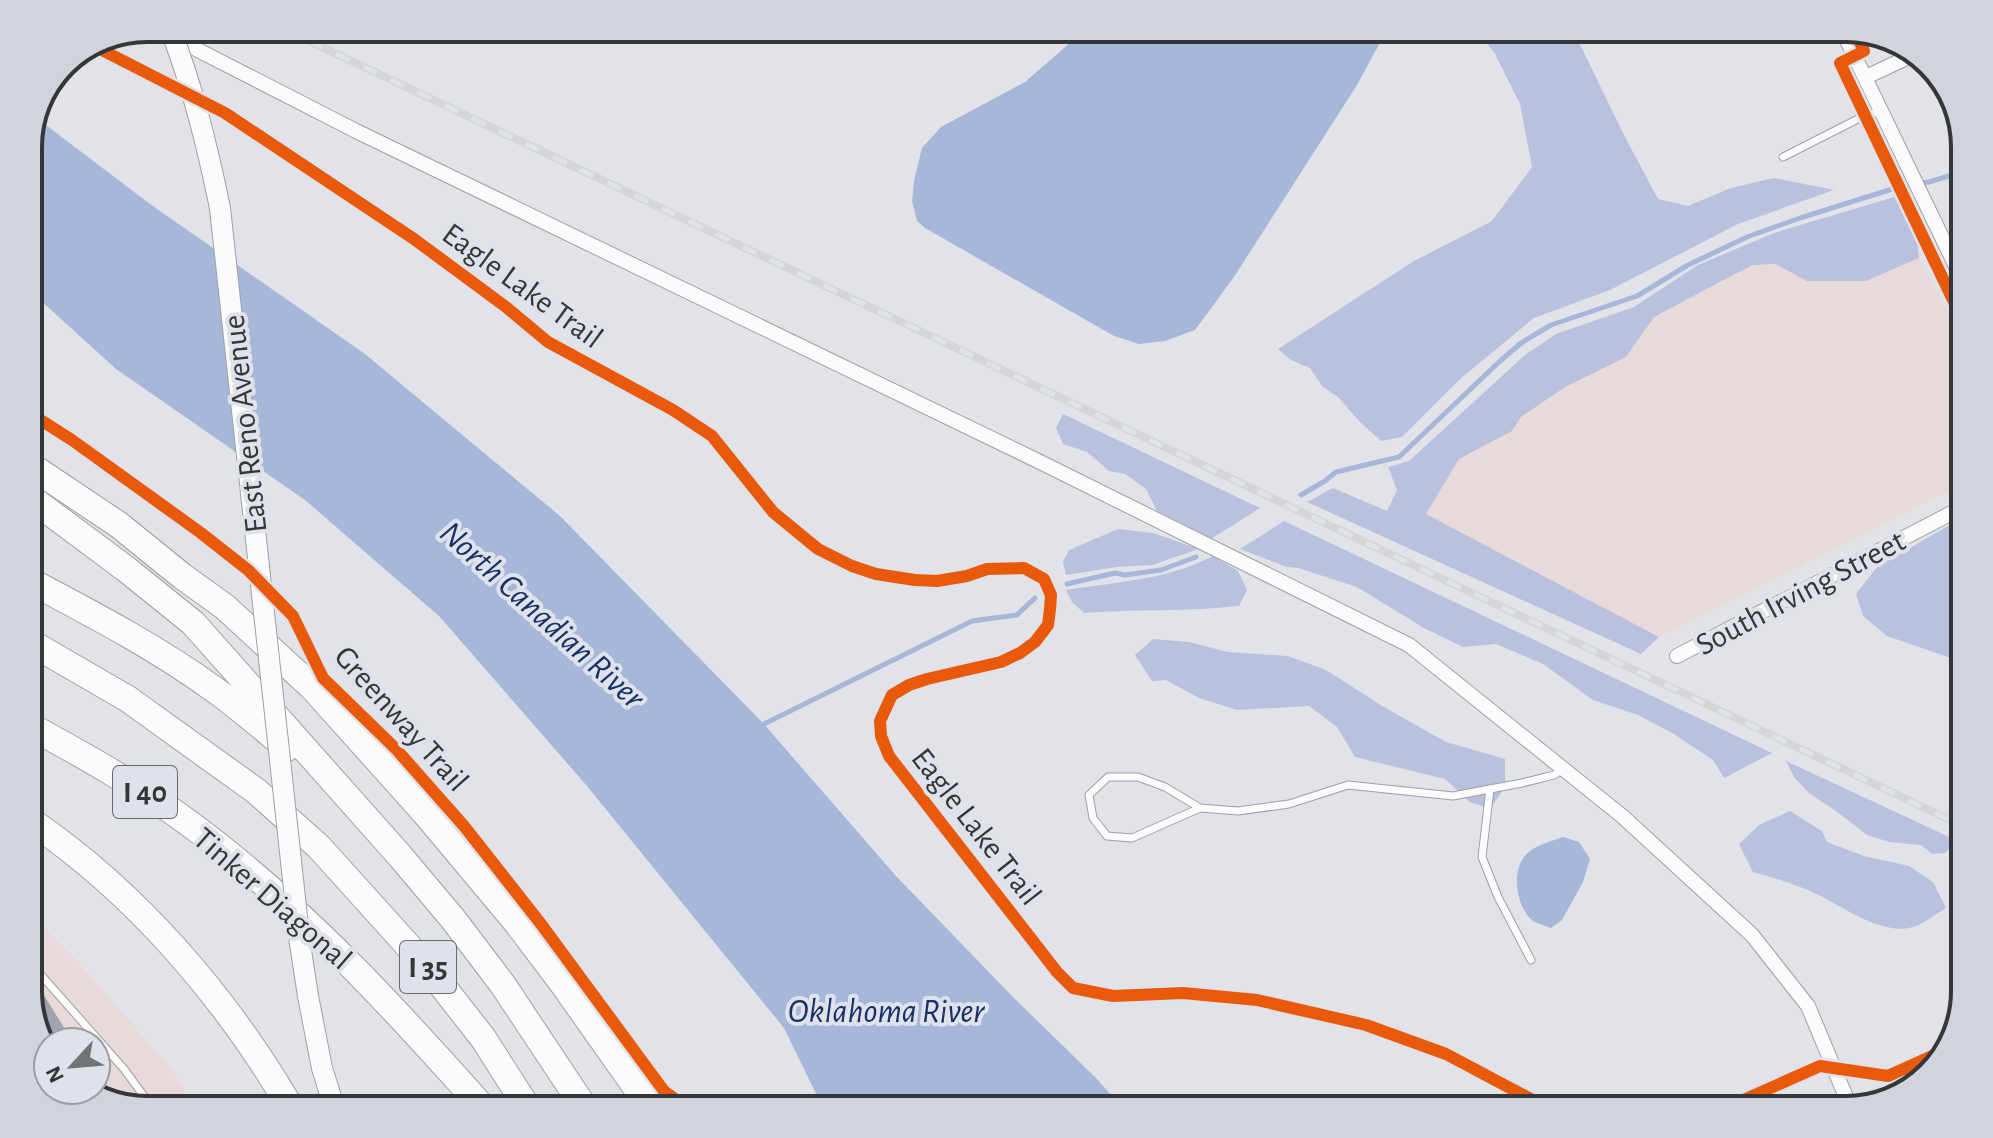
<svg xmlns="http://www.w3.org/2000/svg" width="1993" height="1138" font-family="'Alegreya Sans',sans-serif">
<rect width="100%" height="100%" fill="#e2e3e8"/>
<!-- industrial -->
<g fill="#e8dad9">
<path d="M1919,258L1965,342V483L1659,637L1425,515L1459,459L1512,431L1521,417L1565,387L1626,357L1654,317L1733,275L1753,265L1775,264L1807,281H1866Z"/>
<path d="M28,912L78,962L169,1066L197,1110H147L88,1094L84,1090H96V1042H48V1057L28,998Z"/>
</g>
<!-- forest -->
<g fill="#bac1df">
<path d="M1474,28H1572L1624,135L1658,199L1688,206L1731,188L1774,178L1834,190L1738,224L1610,290L1534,318L1459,380L1402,437L1381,441L1359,421L1338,397L1322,386L1310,368L1291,360L1278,349L1414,261L1492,221L1532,167L1520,104L1494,52Z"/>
<path d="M1901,195L1915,223L1919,258L1866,281H1807L1775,264L1753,265L1733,275L1654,317L1626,357L1565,387L1521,417L1512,431L1459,459L1426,514L1659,637L1641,654L1307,502L1333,488L1387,511L1397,490L1388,467L1409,461L1525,355L1556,334L1634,307L1698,265L1774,233Z"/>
<path d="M1063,414L1260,508L1211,539L1157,511L1146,489L1125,474L1109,471L1087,452L1063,444L1056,428Z"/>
<path d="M1965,516V663L1887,636L1863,616L1856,594L1877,567Z"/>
<path d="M1284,521L1772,753L1724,778L1713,760L1672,733L1638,715L1593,700L1543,664L1496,644L1463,647L1424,628L1357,587L1298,568L1287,567L1240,549Z"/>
<path d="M1118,529L1153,533L1199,549L1152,565L1117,567L1066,575L1063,562L1069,550Z"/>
<path d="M1213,556L1238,571L1247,590L1239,606C1187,612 1136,609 1084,613L1072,602L1066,590C1115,582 1168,580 1213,556Z"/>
<path d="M1153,639L1189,642L1228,652L1288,656L1326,670L1384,707L1446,742L1505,759V787L1490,809L1470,802L1445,779L1355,757L1337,727L1309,706L1237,710L1199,698L1166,680L1152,681L1135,655Z"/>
<path d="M1786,761L1958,841L1945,853L1932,854L1921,845L1889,842L1867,835L1836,811L1809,793L1794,777Z"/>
<path d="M1790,811L1822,831L1827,842L1864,856L1909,866L1933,882L1946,908C1936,914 1924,924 1913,927C1884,936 1844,908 1819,895C1798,885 1775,878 1753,872L1739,844L1759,825Z"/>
</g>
<!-- water -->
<g fill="#a6b7da">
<path d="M1087,28H1388L1357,85L1234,277L1195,330L1165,341L1139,344L1114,336L925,228L917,221L912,201L914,181L922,148L941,127L1025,82Z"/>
<path d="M38,119L150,204L365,354L560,516L763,723L896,876L1012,996L1097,1079L1124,1110H824L784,1028L587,786L439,616L305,500L116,369L28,289V140Z"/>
<path d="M1563,837L1579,842L1590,859L1583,882L1562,920L1551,928C1546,926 1538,924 1533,921C1517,908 1511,874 1524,857C1533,845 1550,842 1563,837Z"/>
</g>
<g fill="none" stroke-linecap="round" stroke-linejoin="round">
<!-- stream -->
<g stroke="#a6b7da" stroke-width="5">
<path d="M1301,495L1325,481L1336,472L1399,457L1499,362L1521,343L1551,325L1637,296L1688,265L1747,237L1800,218L1905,185L1929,182L1965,171"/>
<path d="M1067,584L1115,573L1125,575L1161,570L1196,557"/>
<path d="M760,726L972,621L1017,615L1035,598"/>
</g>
</g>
<!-- building -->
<path fill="#a0a3ae" d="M28,973L32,976L73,1042H43L28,998Z"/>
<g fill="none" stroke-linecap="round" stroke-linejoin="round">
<!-- service casing -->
<g stroke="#9fa0a3" stroke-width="9">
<g id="service">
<path d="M1783,157L1858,119L1882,110"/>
<path d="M1490,789L1482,857L1498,897L1531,960"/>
<path d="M1200,808L1132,838L1107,836L1093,818L1089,795L1108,777H1138L1165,787L1200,808L1238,811L1289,804L1348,785L1453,796L1522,783L1554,775L1563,769"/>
<path d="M28,964L41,975L124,1069L154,1110"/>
</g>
</g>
<!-- minor casing -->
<g stroke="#9fa0a3" stroke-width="16">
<g id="minor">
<path d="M155,28L356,131L1036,460L1409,645L1622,816L1752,935L1808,1006L1851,1109"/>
<path d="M1841,28L1965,285"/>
<path d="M1866,77L1915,54"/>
<path d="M1677,656L1965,506"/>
</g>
</g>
<!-- secondary casing -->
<g stroke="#9fa0a3" stroke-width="22">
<path id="secondary" d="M308,996L322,1068L335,1110"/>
</g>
<!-- motorway casing -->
<g stroke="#9fa0a3" stroke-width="28">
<g id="motorway">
<path d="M28,464L119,525L182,576L225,607L313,688L425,813L517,923L563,984L652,1110"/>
<path d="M28,496L126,569L193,623L400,856L453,919L503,985L586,1110"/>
<path d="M28,580C92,614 156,647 215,690C240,708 263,728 287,748"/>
<path d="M28,641L128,699L256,791L319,847L429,969L483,1038L529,1110"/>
<path d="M28,725C85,756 142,788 194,827C303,908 395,1009 485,1110"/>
<path d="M28,819C136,892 226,997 292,1110"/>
</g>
</g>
<!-- service -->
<use href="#service" stroke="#fbfbfc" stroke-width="7"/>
<!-- minor -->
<use href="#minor" stroke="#fbfbfc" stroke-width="14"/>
<!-- secondary -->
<use href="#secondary" stroke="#fbfbfc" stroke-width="20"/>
<!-- motorway -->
<use href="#motorway" stroke="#fbfbfc" stroke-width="26"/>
<!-- rail casing -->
<g stroke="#d4d5d5" stroke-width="8">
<path id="rail" d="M282,28L1965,827"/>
</g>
<!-- rail -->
<use href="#rail" stroke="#e0e2ea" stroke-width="5" stroke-dasharray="15" stroke-linecap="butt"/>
<!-- secondary-bridge casing -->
<g stroke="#9fa0a3" stroke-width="22" stroke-linecap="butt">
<path id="secondary-bridge" d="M170,28C193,88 207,145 220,208L300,944L308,996"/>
</g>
<!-- secondary-bridge -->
<use href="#secondary-bridge" stroke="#fbfbfc" stroke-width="20"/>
<!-- cycleway casing -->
<g stroke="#e0e2ea" stroke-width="17">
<g id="cycleway">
<path d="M1854,30L1864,51L1840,63L1965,325"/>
<path d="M98,48L225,113L414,239L506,307L548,342L673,410L712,436L773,512L818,549L852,566L876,574L915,580L937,581L967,576L987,569L1024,568L1044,579L1051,595L1050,609L1048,625L1035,642L1020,653L1001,662L927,679L909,685L892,695L880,721L881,736L889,756L1057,972L1073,988L1113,996L1183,993L1257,1000L1366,1025L1446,1054L1544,1106L1566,1110L1597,1107L1612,1110"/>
<path d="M28,412L72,440L201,533L248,570L293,616L323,678L396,749L464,826L541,924L664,1091L690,1110"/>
<path d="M1721,1110L1820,1066L1888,1076L1950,1048"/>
</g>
</g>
<!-- cycleway -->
<use href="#cycleway" stroke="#e8590c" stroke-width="12"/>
</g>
<g text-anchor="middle" stroke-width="8" stroke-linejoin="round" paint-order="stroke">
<!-- shield labels -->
<g fill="#e0e2ea" stroke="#686a6e" stroke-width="2">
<rect x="113" y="766" width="64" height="52" rx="6"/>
<rect x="400" y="941" width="56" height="52" rx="6"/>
</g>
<g font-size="30" font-weight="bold" fill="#353639">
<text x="145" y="802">I 40</text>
<text x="428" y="977">I 35</text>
</g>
<!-- street labels -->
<g font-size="32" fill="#353639" stroke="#e0e2ea">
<text transform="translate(523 285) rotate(36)" y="11">Eagle Lake Trail</text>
<text transform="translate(244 424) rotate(-96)" y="11">East Reno Avenue</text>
<text transform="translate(1800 592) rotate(-28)" y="11">South Irving Street</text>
<text transform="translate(402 718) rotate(48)" y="11">Greenway Trail</text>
<text transform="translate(977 826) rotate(52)" y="11">Eagle Lake Trail</text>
<text transform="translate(273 898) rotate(41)" y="11">Tinker Diagonal</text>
</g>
<!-- water labels -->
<g font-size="34" font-style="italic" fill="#19316a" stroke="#e0e2ea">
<text transform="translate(543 614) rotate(42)" y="12">North Canadian River</text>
<text x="886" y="1022">Oklahoma River</text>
</g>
</g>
<!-- crop -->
<path d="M0 0H1993V1138H0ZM147 42H1846A105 105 0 0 1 1951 147V991A105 105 0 0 1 1846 1096H147A105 105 0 0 1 42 991V147A105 105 0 0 1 147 42Z" fill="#d2d4dc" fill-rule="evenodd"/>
<path fill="none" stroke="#353639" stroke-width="4" d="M147 42H1846A105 105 0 0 1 1951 147V991A105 105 0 0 1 1846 1096H147A105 105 0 0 1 42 991V147A105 105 0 0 1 147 42Z"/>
<!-- north arrow -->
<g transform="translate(72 1066) rotate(244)"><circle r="38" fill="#e0e2ea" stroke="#9c9da3" stroke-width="2"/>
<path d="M0-6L14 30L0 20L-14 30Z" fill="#727376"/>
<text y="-12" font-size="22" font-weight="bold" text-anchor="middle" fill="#353639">N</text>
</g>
</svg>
